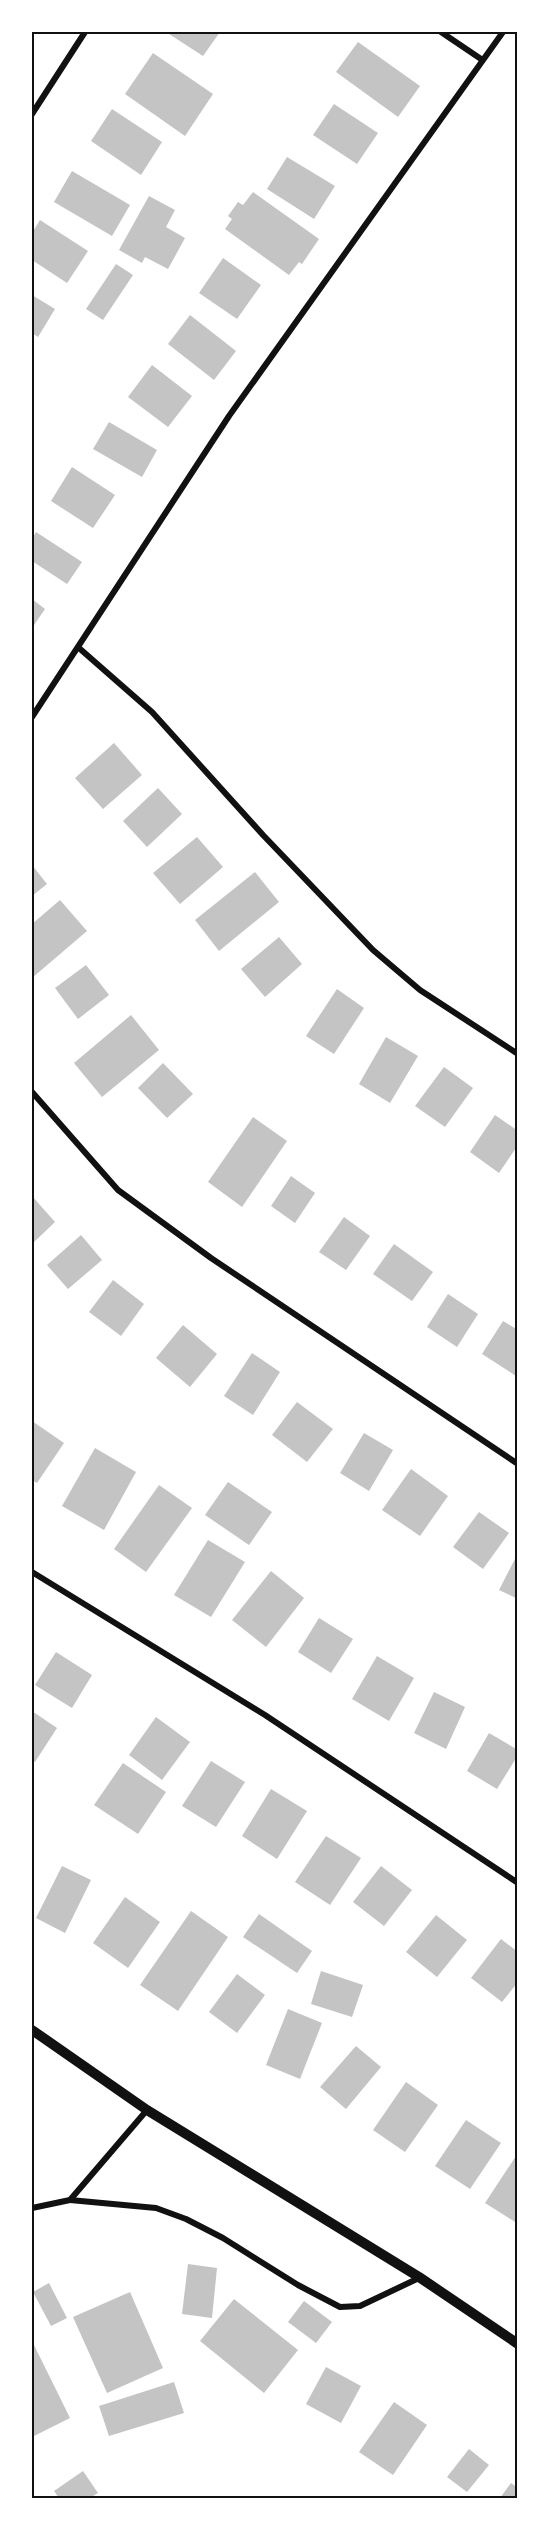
<svg xmlns="http://www.w3.org/2000/svg" width="549" height="2530" font-family="'DM Sans',sans-serif">
<rect width="100%" height="100%" fill="#fff"/>
<!-- building -->
<g fill="#c4c4c4">
<path d="M166,32H220L203,56Z"/>
<path d="M358,42L420,86L398,117L336,72Z"/>
<path d="M153,53L213,94L185,136L125,94Z"/>
<path d="M334,104L378,133L357,164L313,135Z"/>
<path d="M112,109L162,142L141,175L91,141Z"/>
<path d="M287,157L335,186L314,219L267,189Z"/>
<path d="M72,171L130,205L112,236L54,202Z"/>
<path d="M253,192L319,239L302,264L299,262L289,275L225,229L232,219L228,216L238,202L243,205Z"/>
<path d="M149,196L175,210L166,227L185,238L168,269L145,257L142,263L119,250Z"/>
<path d="M40,220L88,251L67,283L32,260V233Z"/>
<path d="M223,258L261,285L237,319L199,293Z"/>
<path d="M116,264L133,275L103,320L86,309Z"/>
<path d="M32,295L55,309L38,337L32,333Z"/>
<path d="M190,315L236,351L214,380L168,344Z"/>
<path d="M152,365L192,396L168,427L128,397Z"/>
<path d="M109,422L157,450L142,477L93,449Z"/>
<path d="M72,467L115,495L93,528L51,501Z"/>
<path d="M36,532L82,562L67,584L32,561V539Z"/>
<path d="M32,599L45,609L32,628Z"/>
<path d="M114,743L142,775L103,809L75,778Z"/>
<path d="M158,788L182,814L147,847L123,821Z"/>
<path d="M197,837L223,867L180,904L153,873Z"/>
<path d="M32,865L47,884L32,896Z"/>
<path d="M255,872L279,902L219,951L195,920Z"/>
<path d="M60,900L87,931L32,978V924Z"/>
<path d="M279,937L302,964L265,997L241,969Z"/>
<path d="M86,965L109,995L78,1019L55,988Z"/>
<path d="M337,989L364,1008L334,1054L306,1036Z"/>
<path d="M131,1015L159,1050L102,1097L74,1063Z"/>
<path d="M386,1037L418,1056L390,1103L359,1084Z"/>
<path d="M163,1063L193,1094L167,1118L138,1088Z"/>
<path d="M444,1067L473,1088L445,1127L415,1106Z"/>
<path d="M495,1115L518,1131V1145L499,1173L470,1152Z"/>
<path d="M253,1117L287,1141L242,1207L208,1182Z"/>
<path d="M291,1176L315,1193L295,1223L271,1206Z"/>
<path d="M32,1196L55,1222L32,1244Z"/>
<path d="M344,1217L370,1236L346,1270L319,1252Z"/>
<path d="M81,1235L102,1260L68,1289L47,1265Z"/>
<path d="M394,1244L433,1272L412,1301L373,1274Z"/>
<path d="M113,1280L144,1304L121,1336L89,1312Z"/>
<path d="M448,1294L478,1314L457,1347L427,1327Z"/>
<path d="M503,1321L518,1330L516,1376L482,1354Z"/>
<path d="M183,1325L217,1354L190,1387L156,1358Z"/>
<path d="M252,1353L280,1372L253,1415L224,1396Z"/>
<path d="M297,1402L333,1429L307,1462L272,1435Z"/>
<path d="M32,1421L64,1443L37,1483L32,1480Z"/>
<path d="M364,1433L393,1450L369,1491L340,1473Z"/>
<path d="M95,1448L136,1472L104,1530L62,1506Z"/>
<path d="M411,1469L448,1496L420,1536L382,1510Z"/>
<path d="M228,1482L272,1512L249,1545L205,1515Z"/>
<path d="M159,1485L192,1508L146,1572L114,1549Z"/>
<path d="M479,1512L509,1533L483,1569L453,1547Z"/>
<path d="M208,1540L245,1562L211,1617L174,1595Z"/>
<path d="M518,1553V1599L499,1590Z"/>
<path d="M271,1571L304,1598L266,1647L232,1620Z"/>
<path d="M319,1618L353,1639L331,1673L298,1652Z"/>
<path d="M56,1652L92,1675L72,1708L35,1685Z"/>
<path d="M377,1656L414,1678L389,1721L352,1699Z"/>
<path d="M434,1692L465,1707L446,1749L414,1733Z"/>
<path d="M32,1711L57,1728L35,1762L32,1760Z"/>
<path d="M156,1717L190,1742L162,1780L129,1755Z"/>
<path d="M489,1733L518,1750V1755L497,1789L467,1771Z"/>
<path d="M211,1761L245,1782L216,1827L182,1806Z"/>
<path d="M123,1763L166,1792L138,1834L94,1805Z"/>
<path d="M271,1789L307,1811L277,1859L242,1836Z"/>
<path d="M326,1836L361,1858L330,1905L295,1882Z"/>
<path d="M62,1866L91,1880L65,1933L36,1918Z"/>
<path d="M381,1866L412,1890L384,1926L353,1902Z"/>
<path d="M125,1897L160,1922L128,1968L93,1943Z"/>
<path d="M191,1911L228,1937L178,2011L140,1985Z"/>
<path d="M259,1914L312,1951L297,1973L243,1937Z"/>
<path d="M436,1915L467,1940L437,1977L406,1952Z"/>
<path d="M501,1939L518,1952V1982L502,2002L471,1978Z"/>
<path d="M321,1971L363,1985L352,2017L311,2004Z"/>
<path d="M237,1974L265,1995L237,2033L209,2012Z"/>
<path d="M288,2009L322,2023L300,2079L266,2065Z"/>
<path d="M356,2046L381,2067L346,2109L320,2087Z"/>
<path d="M406,2082L438,2105L405,2152L373,2130Z"/>
<path d="M466,2120L501,2143L470,2189L435,2166Z"/>
<path d="M516,2156L518,2217L515,2222L485,2203Z"/>
<path d="M188,2264L217,2268L212,2318L182,2314Z"/>
<path d="M49,2283L67,2318L51,2326L33,2292Z"/>
<path d="M130,2292L163,2368L107,2393L73,2317Z"/>
<path d="M234,2299L298,2350L264,2393L200,2341Z"/>
<path d="M304,2301L332,2322L316,2343L288,2322Z"/>
<path d="M34,2345L70,2418L32,2437V2346Z"/>
<path d="M326,2367L361,2386L341,2423L306,2404Z"/>
<path d="M174,2382L184,2413L109,2436L99,2406Z"/>
<path d="M394,2402L427,2425L393,2475L359,2452Z"/>
<path d="M469,2449L489,2465L467,2492L447,2477Z"/>
<path d="M83,2471L98,2493L90,2498H59L54,2491Z"/>
<path d="M511,2483L518,2488V2498H500Z"/>
</g>
<g fill="none" stroke-linecap="round" stroke-linejoin="round">
<!-- minor -->
<g stroke="#111" stroke-width="6">
<path d="M441,32L481,59"/>
<path d="M32,114L85,32"/>
<path d="M79,648L152,712L263,835L373,950L420,990L518,1054"/>
<path d="M32,717L229,416L503,32"/>
<path d="M32,1092L118,1190L211,1258L518,1464"/>
<path d="M32,1572L265,1715L518,1883"/>
<path d="M70,2200L156,2208L186,2219L223,2238L298,2285L340,2307L360,2306L419,2278"/>
<path d="M32,2208L70,2200L147,2110"/>
</g>
<!-- tertiary -->
<path stroke="#111" stroke-width="10" d="M32,2030L147,2110L419,2277L518,2344"/>
</g>
<!-- border -->
<rect width="549" height="2530" fill="none" stroke="#ffffff" stroke-width="66"/>
<rect x="33" y="33" width="483" height="2464" fill="none" stroke="#111" stroke-width="2"/>
</svg>
